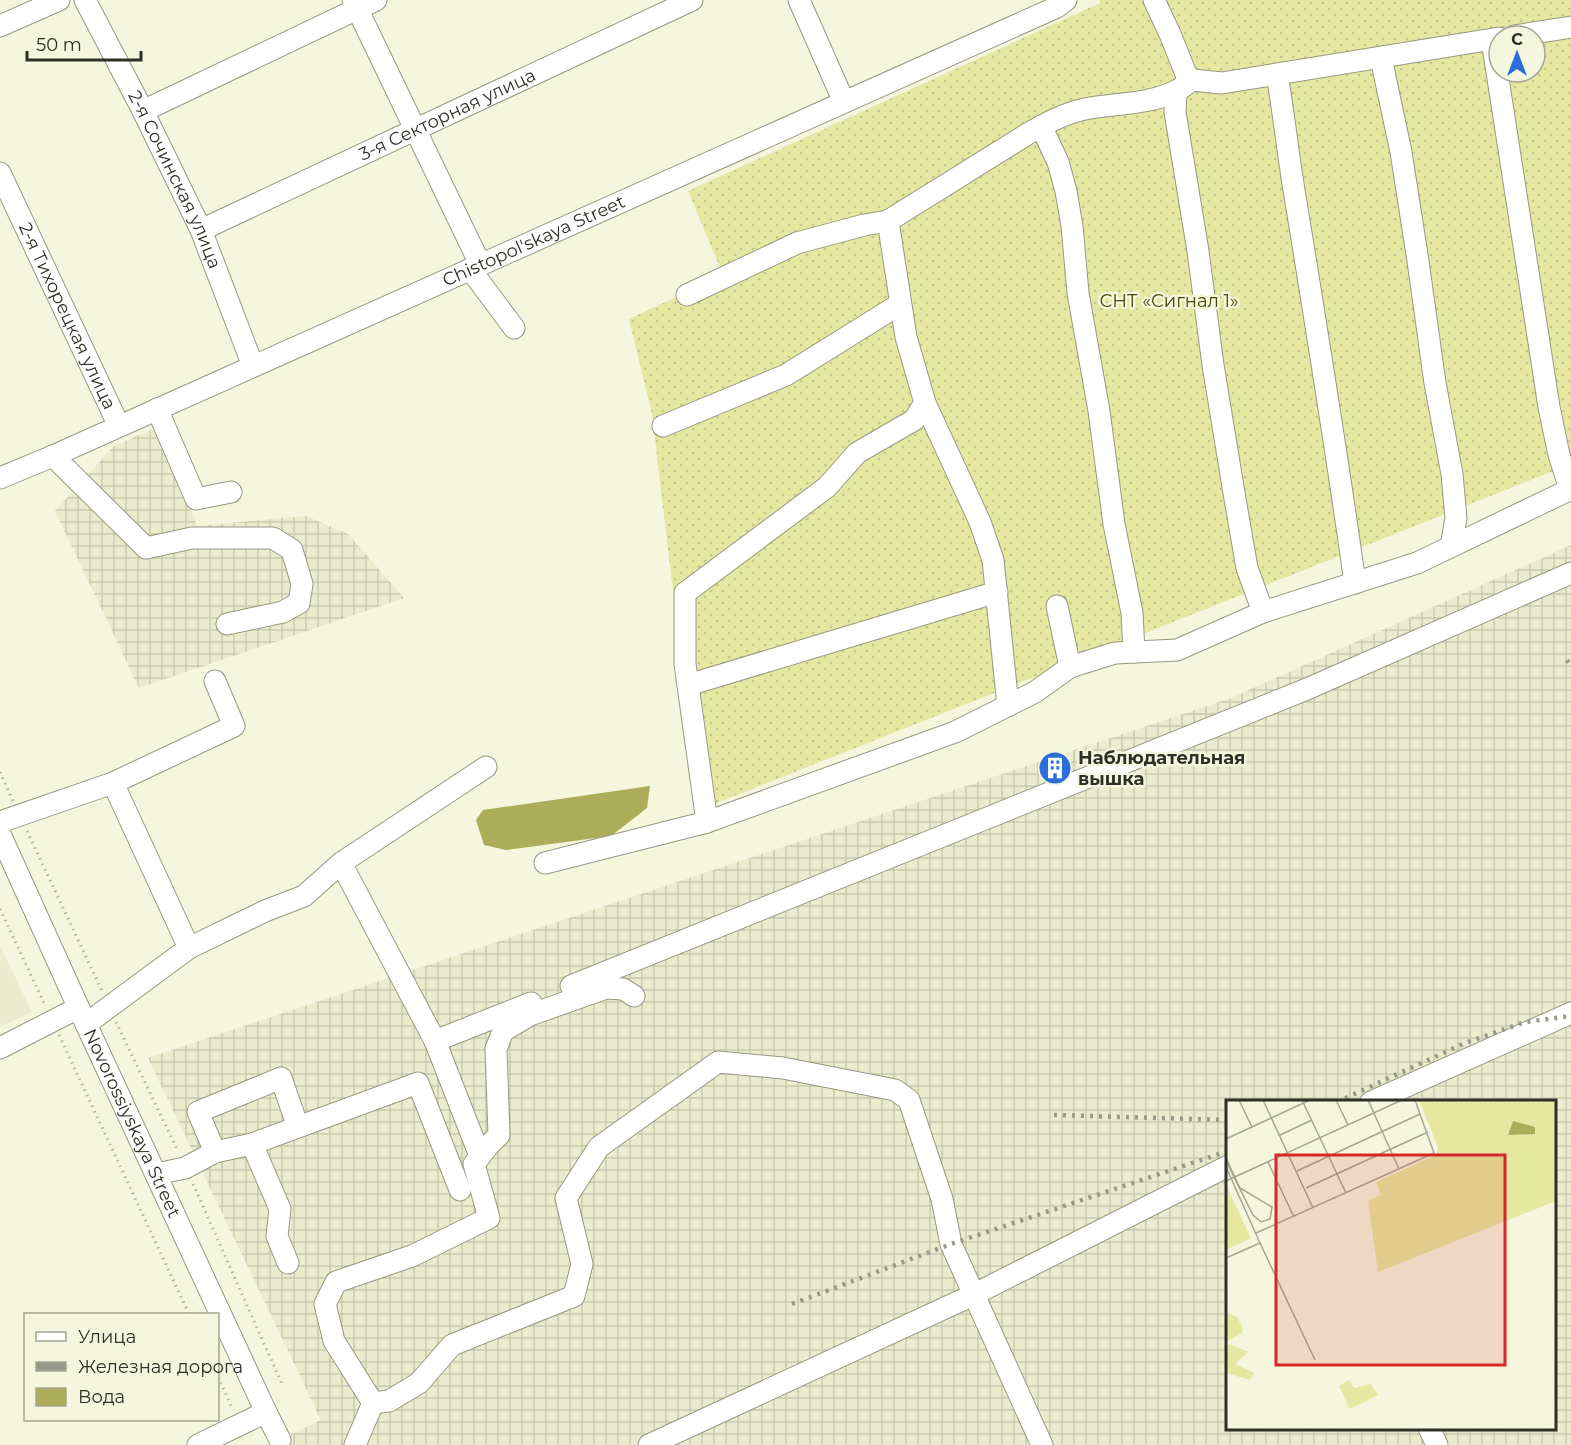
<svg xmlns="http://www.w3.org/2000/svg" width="1571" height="1445" font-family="Montserrat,sans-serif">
<defs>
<pattern id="industrial-grid" width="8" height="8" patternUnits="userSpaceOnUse" patternTransform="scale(1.5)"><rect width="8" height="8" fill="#eaeccd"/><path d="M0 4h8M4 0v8" fill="none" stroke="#c9cbb0"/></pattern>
<pattern id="garden-dots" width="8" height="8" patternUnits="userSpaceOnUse" patternTransform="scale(1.5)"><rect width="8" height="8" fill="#e5e8a0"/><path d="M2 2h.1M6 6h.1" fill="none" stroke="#c5c78a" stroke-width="1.8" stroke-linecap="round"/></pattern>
</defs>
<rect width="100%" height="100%" fill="#f4f6de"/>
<!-- built -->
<path fill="#eaeccd" d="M0,946L32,1012L0,1027Z"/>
<!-- industrial -->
<g fill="url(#industrial-grid)" fill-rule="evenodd">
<path d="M160,426L197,526L306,516L348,534L404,598L139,688L55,511L114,446Z"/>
<path d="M1571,545V1445H268L321,1420L148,1058L1231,698ZM1228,1102H1554V1428H1228Z"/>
</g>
<!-- garden -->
<path fill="url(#garden-dots)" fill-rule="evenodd" d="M1100,0H1571V464L699,810L652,414L629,319L723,275L688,191L1100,3ZM1499,36H1535V72H1499Z"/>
<!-- water -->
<path fill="#abad59" d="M650,786L647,808L611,836L506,850L484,845L476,820L483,810Z"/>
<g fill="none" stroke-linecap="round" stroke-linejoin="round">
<!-- minor casing -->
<g stroke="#979882" stroke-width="23">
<g id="minor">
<path id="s1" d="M85,0L143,111L201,230L253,366"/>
<path d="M353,0L480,264"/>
<path d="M799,0L844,102"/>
<path d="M1154,0L1170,34L1186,74L1192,80L1222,83L1499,38"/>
<path d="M0,26L59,0"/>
<path d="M1514,36L1571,27"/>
<path d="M1492,40L1549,407L1559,455L1570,489"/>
<path d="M1381,58L1401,152L1418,261L1435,383L1452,474L1456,518L1451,546"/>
<path d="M1277,74C1284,115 1288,155 1295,196C1316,325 1337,453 1355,583"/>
<path d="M1176,91L1175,112L1198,251L1213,365L1235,499L1247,568L1263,612"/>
<path d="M143,111L376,0"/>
<path d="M1041,126L1058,162L1066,191L1072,226L1078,293L1099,411L1114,524L1132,613L1134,652"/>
<path id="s2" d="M0,173L119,426"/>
<path d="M888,221L906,337L925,403L980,522L993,560L1008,706"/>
<path id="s3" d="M201,230L692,0"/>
<path d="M470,269L514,328"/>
<path d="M687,295L797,243L864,225L888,221L1029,133C1047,123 1065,113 1085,109C1115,103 1148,105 1176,91C1182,88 1187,84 1192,80"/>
<path d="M157,409L196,499L231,492"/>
<path d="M663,426L786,375L900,304"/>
<path d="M53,456L146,548L192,538H273L292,550L302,584L299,603L283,612L227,624"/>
<path id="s4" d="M0,478L53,456L1057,7L1066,0"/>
<path d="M1057,606L1070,667"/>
<path d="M688,685L997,592"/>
<path d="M113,783L189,948"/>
<path d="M0,822L113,783L234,726L215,681"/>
<path d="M707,822L685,664V593L827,487L857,453L914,420L925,403"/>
<path id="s5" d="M0,834L86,1024L266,1412L280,1440"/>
<path d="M341,863L435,1041L480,1156"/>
<path d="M545,863L707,822L955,732L1035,692L1070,667L1115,653L1177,650L1263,612L1417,563L1571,489"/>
<path d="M571,986L1307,689L1571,573"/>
<path d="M634,996L623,989L606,988L530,1015L503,1031L496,1049L499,1135L488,1146L474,1164L489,1218L412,1256L336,1282L325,1304L334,1341L373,1403L389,1401L419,1383L452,1345L574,1296L582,1264L566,1198L599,1147L718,1062L783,1068L895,1090L909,1100L942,1199L951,1244L1042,1445"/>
<path d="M86,1024L189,948L265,911L304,896L341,863L486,767"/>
<path d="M435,1041L531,1003"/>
<path d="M0,1048L78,1008"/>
<path d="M1371,1102L1571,1013"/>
<path d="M252,1144L280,1209L277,1236L288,1263"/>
<path d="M215,1152L198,1112L281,1078L298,1127"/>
<path d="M156,1174L185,1168L215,1152L252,1144L418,1083L460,1190"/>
<path d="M1429,1428L1437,1445"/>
<path d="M198,1445L266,1412"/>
<path d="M355,1445L373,1403"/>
<path d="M649,1445L973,1295L1228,1166"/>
</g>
</g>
<!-- path -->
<g stroke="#b3b5a2" stroke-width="3" stroke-dasharray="1.5 4.5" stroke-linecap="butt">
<path d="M0,772L13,801"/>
<path d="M27,831L102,991"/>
<path d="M0,909L45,1005"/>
<path d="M116,1022L178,1151"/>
<path d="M59,1035L189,1314"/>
<path d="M193,1184L282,1384"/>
<path d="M218,1377L233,1410"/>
</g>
<!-- minor -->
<use href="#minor" stroke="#fff" stroke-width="21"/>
<!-- rail -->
<g stroke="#989a89" stroke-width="4.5" stroke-dasharray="3 6" stroke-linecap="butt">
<path d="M1567,660L1571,668"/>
<path d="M1337,1102L1465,1043L1525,1022L1571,1016"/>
<path d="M1054,1115L1228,1120"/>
<path d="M792,1304L951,1244L1228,1151"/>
</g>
</g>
<!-- icons -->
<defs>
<g id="building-disc" transform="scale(1.725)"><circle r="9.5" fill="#2b6dda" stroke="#f4f6de"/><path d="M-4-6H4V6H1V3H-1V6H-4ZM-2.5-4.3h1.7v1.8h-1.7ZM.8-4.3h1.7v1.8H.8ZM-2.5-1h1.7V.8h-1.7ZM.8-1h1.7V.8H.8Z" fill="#fff"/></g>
</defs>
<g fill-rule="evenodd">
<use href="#building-disc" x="1055" y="768"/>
</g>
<g text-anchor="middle" stroke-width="5" stroke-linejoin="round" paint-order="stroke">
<!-- street labels -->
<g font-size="18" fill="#2e2f26" stroke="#f4f6de">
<text dy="6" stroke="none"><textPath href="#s3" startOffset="272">3-я Секторная улица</textPath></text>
<text dy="6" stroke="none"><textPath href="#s1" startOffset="201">2-я Сочинская улица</textPath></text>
<text dy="6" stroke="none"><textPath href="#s4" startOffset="584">Chistopol'skaya Street</textPath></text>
<text dy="6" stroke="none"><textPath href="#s2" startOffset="158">2-я Тихорецкая улица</textPath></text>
<text dy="6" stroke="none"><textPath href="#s5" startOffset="318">Novorossiyskaya Street</textPath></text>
</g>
<!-- park labels -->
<g font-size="18" fill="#494a07" stroke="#f4f6de">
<text x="1169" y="307">СНТ «Сигнал 1»</text>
</g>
<!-- poi labels -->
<g font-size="18" font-weight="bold" fill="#2e2f26" stroke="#f4f6de" text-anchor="start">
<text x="1078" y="764">Наблюдательная<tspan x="1078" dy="21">вышка</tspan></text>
</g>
</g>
<!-- overview -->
<g transform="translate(1226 1100)">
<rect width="330" height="330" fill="#f4f6de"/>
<path d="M4,244L22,252L9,264L28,273L24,280L0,273V246ZM123,280L128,288L145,284L152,295L124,309L113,286Z" fill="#e5e8a0"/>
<path d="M0,212L11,217L17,228L16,233L0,242Z" fill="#e5e8a0"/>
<path d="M193,0H330V101L152,172L142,101L155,95L150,82L210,55L212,48Z" fill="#e5e8a0"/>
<path d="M0,85L25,138L0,150Z" fill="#e5e8a0"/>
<path d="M287,21L309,27V34L282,35Z" fill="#abad59"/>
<path fill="none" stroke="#a5a694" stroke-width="1.5" d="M13,0L26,27M37,0L87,108M76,0L120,93M110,0L122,25M142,0L173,69M54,35L86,20M0,39L84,0M0,58L14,88L46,107L44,119L35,122L27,115L0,61M42,62L68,117M0,67L34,143L0,158M71,71L194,14M0,81L176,0M80,88L202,32M30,133L208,53L189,0M34,143L89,260"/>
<path fill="#d62828" fill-opacity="0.15" stroke="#d62828" stroke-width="3" d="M50,55H279V265H50Z"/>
<rect width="330" height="330" fill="none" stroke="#2e2f26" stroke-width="3"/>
</g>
<!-- legend -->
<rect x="24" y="1313" width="195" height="108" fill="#f4f6de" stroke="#a5a694" stroke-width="1.5"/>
<rect x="36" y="1332" width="30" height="9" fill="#ffffff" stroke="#a5a694" stroke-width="1.5"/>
<text x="78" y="1343" font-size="18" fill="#2e2f26">Улица</text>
<rect x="36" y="1362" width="30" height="9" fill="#989a89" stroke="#a5a694" stroke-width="1.5"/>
<text x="78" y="1373" font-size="18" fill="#2e2f26">Железная дорога</text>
<rect x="36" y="1388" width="30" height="18" fill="#abad59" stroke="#a5a694" stroke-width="1.5"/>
<text x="78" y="1403" font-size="18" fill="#2e2f26">Вода</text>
<!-- north arrow -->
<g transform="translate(1517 54)"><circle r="28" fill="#f4f6de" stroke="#a5a694" stroke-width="1.5"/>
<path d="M0-4.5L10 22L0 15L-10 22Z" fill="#2b6dda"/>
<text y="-9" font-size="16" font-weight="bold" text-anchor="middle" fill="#2e2f26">С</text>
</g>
<!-- scale -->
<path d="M27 51v9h114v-9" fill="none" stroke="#2e2f26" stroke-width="3"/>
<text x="36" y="51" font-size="18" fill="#2e2f26" stroke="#f4f6de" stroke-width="4.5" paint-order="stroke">50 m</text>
</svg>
